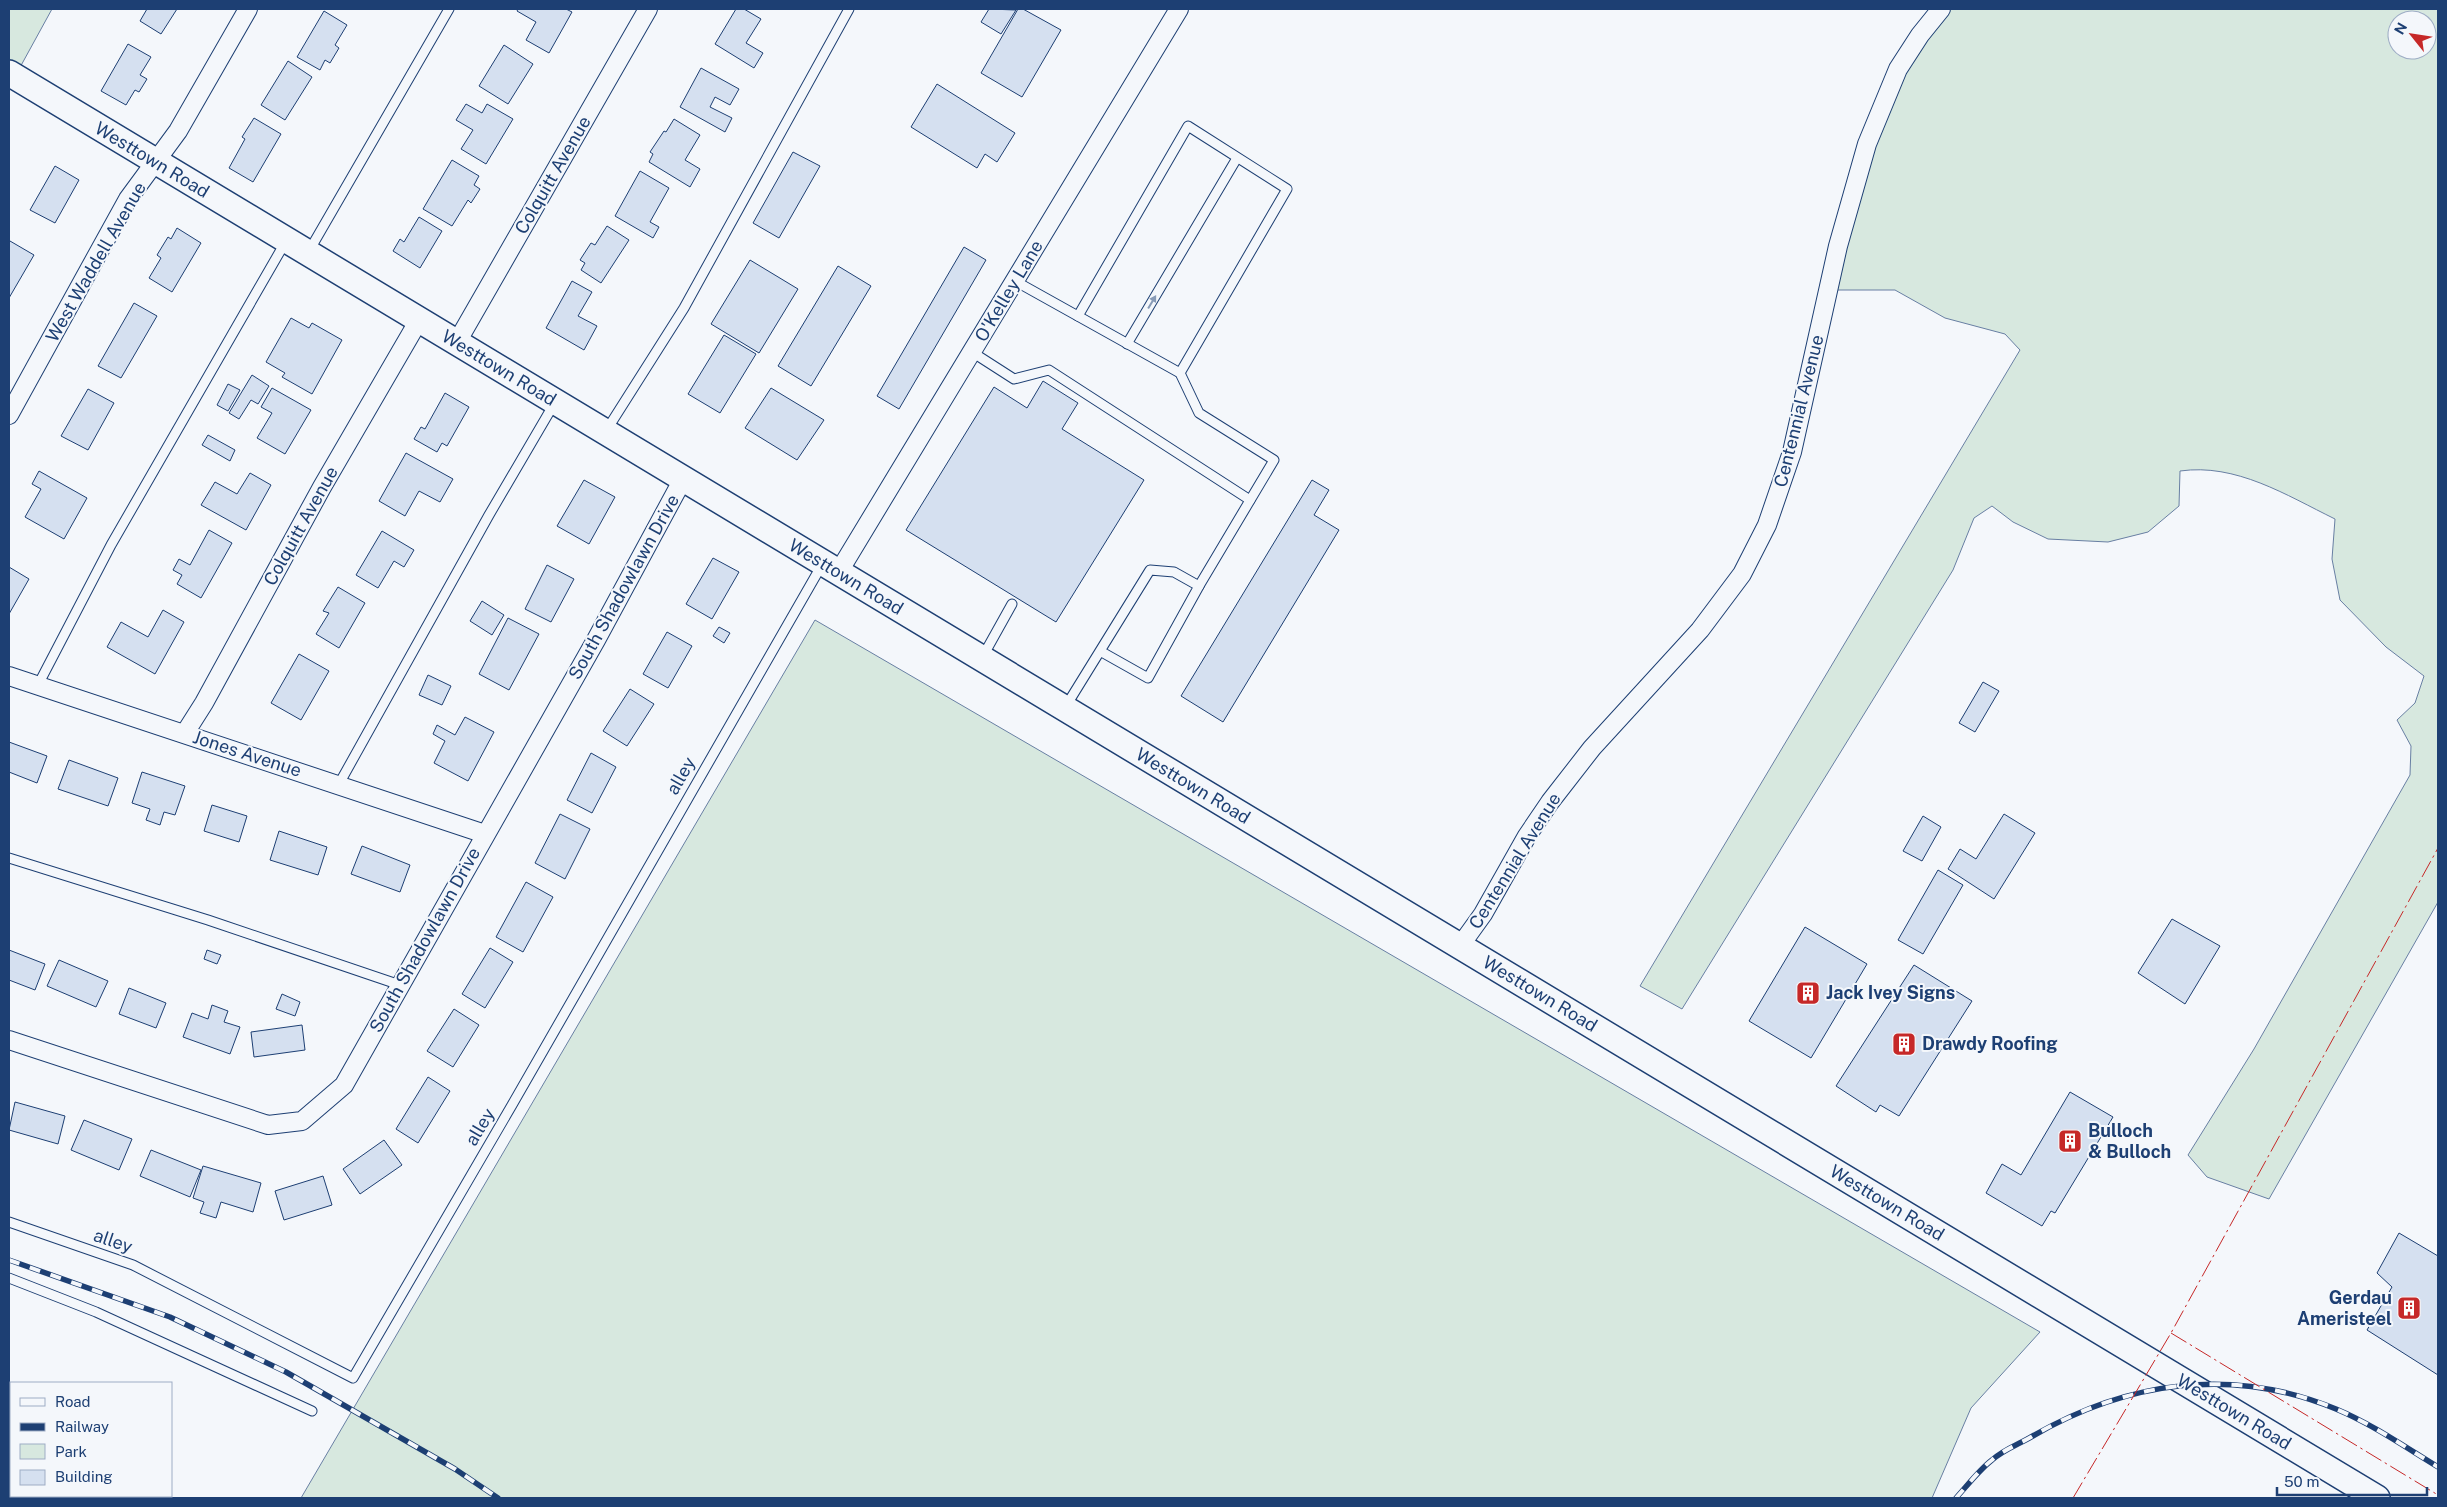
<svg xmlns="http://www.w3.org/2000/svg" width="2447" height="1507" font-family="'Public Sans',sans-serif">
<rect width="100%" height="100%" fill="#f4f7fb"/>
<!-- green -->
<g fill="#d7e8df" stroke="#687fa3" fill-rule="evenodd">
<path d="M9,9H52L18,71L9,65Z"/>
<path d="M1941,9H2438V902L2269,1199L2207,1177L2188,1155L2254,1049L2410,775L2411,746L2397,720L2415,703L2424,676L2386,647L2340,600L2332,559L2335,519C2286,495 2236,463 2180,471L2179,506L2148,532L2108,542L2048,539L2013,522L1992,506L1974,518L1953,570L1682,1009L1640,986L2020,350L2005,334L1945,318L1895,290H1828L1881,106ZM2397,20H2427V50H2397Z"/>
<path d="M815,620L2040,1332L1971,1408L1932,1498H301Z"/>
</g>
<!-- building -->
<g fill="#d5e0f0" stroke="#1d3f73">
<path d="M147,9H177L161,34L140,21Z"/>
<path d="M518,9H566L572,12L549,53L526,40L536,22L517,11Z"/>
<path d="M736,9H744L761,19L746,43L763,53L754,68L715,44Z"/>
<path d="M989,9L1016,10L1001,34L981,22Z"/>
<path d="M1018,9H1023L1061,30L1022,97L981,73Z"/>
<path d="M324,11L347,25L335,45L339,48L330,63L325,60L320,70L297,57Z"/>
<path d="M128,44L151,57L140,75L147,79L139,92L135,90L126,105L101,91Z"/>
<path d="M504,45L533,64L508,104L479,86Z"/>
<path d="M288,61L312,77L285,120L261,105Z"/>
<path d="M701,68L739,89L730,105L715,97L710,107L732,118L725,132L680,107Z"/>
<path d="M937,84L1015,133L997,162L985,154L977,168L911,127Z"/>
<path d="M466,104L482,113L487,104L513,119L486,164L461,149L473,130L456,120Z"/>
<path d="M254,118L281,134L253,182L229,168L245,139L242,137Z"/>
<path d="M674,119L700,135L685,160L700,169L690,187L649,162L653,154L650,152L664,131L666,132Z"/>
<path d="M793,152L820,166L779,238L753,223Z"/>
<path d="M452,160L479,176L474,185L480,189L471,203L468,200L452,226L423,209Z"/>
<path d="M55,166L79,180L55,223L30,210Z"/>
<path d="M640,171L669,188L650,222L659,227L653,238L615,216Z"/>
<path d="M419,217L442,231L420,268L393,251L400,239L404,242Z"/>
<path d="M607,226L629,240L601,283L581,270L585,263L580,260L591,243L595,245Z"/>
<path d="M177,228L201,243L172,292L149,278L161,258L157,255L168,237L171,239Z"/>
<path d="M10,241L34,255L9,298V243Z"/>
<path d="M964,247L986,260L899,409L877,396Z"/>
<path d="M750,260L798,289L759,353L711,324Z"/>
<path d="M838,266L871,286L811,386L778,366Z"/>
<path d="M572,281L592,292L578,316L597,326L584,350L546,328Z"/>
<path d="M134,303L157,316L121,378L98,366Z"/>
<path d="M291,318L309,328L312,323L342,340L312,394L282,377L285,373L266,362Z"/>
<path d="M724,335L756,354L720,413L688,394Z"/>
<path d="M252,375L269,386L258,404L251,400L239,419L229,413Z"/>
<path d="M1043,381L1078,403L1062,429L1144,480L1056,622L906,530L994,387L1027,408Z"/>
<path d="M228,384L240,390L228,411L217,405Z"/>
<path d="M272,388L311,410L285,454L257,438L272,413L261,407Z"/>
<path d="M771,388L824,420L797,460L745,428Z"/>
<path d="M88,389L114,403L88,450L61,436Z"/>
<path d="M445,393L469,407L447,446L442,443L437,452L414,439L421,427L425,429Z"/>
<path d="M208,435L235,450L230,461L202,445Z"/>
<path d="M406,453L453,479L440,502L419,491L405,516L379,501Z"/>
<path d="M39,471L87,498L64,539L25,517L41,489L32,484Z"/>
<path d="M250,473L271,485L246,530L201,505L215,482L237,494Z"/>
<path d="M584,480L615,497L589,544L557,526Z"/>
<path d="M1312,480L1329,490L1314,515L1339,530L1223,722L1181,696Z"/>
<path d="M209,530L232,543L201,598L177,584L182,575L173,570L179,559L190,565Z"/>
<path d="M382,531L414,550L404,567L394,561L378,588L356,575Z"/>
<path d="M713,558L739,572L712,619L686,604Z"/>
<path d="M547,565L574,579L551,622L525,609Z"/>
<path d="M9,567L29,579L9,614Z"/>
<path d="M338,587L365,603L339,648L316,634L329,613L323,611Z"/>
<path d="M482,601L504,615L492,635L470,621Z"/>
<path d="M163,610L184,622L155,674L107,647L121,622L148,637Z"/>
<path d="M508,618L539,634L509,690L479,674Z"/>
<path d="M719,627L730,633L724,643L713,636Z"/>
<path d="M667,632L692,646L668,688L643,674Z"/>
<path d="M299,654L329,671L301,720L271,703Z"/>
<path d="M428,675L451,686L442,705L419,695Z"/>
<path d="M1983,682L1999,691L1975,732L1959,723Z"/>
<path d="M630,689L654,704L627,746L603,731Z"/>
<path d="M465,717L494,732L468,781L434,763L445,741L433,734L437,725L455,735Z"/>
<path d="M9,742L47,756L37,783L9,772Z"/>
<path d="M591,753L616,767L592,813L567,800Z"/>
<path d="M69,760L118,778L108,806L58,789Z"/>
<path d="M142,772L185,786L175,815L164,812L160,825L146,820L150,809L132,803Z"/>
<path d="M212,805L247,816L239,842L204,831Z"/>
<path d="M560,814L590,829L565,879L535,863Z"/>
<path d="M2004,814L2035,833L1994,899L1948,869L1960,849L1976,859Z"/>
<path d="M1923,816L1941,827L1922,861L1903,851Z"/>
<path d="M279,831L327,847L318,875L270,860Z"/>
<path d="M362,846L410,865L400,892L351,874Z"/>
<path d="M1938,870L1963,885L1923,954L1898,940Z"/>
<path d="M526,882L553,897L523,952L496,937Z"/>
<path d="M2172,919L2220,946L2185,1004L2138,973Z"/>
<path d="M1805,927L1867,964L1811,1058L1749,1021Z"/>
<path d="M490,948L513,962L485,1008L462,994Z"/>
<path d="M9,950L45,964L35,990L9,980Z"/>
<path d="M207,950L221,955L217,964L204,959Z"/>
<path d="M59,960L108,981L96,1007L47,986Z"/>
<path d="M1914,965L1972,1001L1899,1116L1880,1105L1876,1112L1836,1086Z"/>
<path d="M129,988L166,1003L156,1028L119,1014Z"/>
<path d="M282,994L300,1002L295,1016L276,1009Z"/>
<path d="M212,1005L228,1011L224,1022L240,1027L230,1054L183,1037L192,1013L208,1019Z"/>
<path d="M454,1009L479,1025L453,1067L427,1051Z"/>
<path d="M302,1025L305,1050L254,1057L251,1032Z"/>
<path d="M428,1077L450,1091L418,1143L396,1129Z"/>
<path d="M2070,1092L2113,1117L2055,1213L2051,1211L2042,1226L1986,1193L2002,1164L2021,1175Z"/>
<path d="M15,1102L65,1116L58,1144L9,1130Z"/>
<path d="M84,1120L132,1139L119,1170L71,1150Z"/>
<path d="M384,1140L402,1165L360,1194L343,1169Z"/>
<path d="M151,1150L201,1170L190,1197L140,1176Z"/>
<path d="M203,1166L261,1183L253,1212L221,1202L216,1218L200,1213L204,1202L193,1198Z"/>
<path d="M323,1176L332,1205L284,1220L275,1191Z"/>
<path d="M2399,1233L2438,1256V1375L2367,1330L2392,1287L2377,1273Z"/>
</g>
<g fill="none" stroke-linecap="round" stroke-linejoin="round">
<!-- lane casing -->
<g stroke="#1d3f73" stroke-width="11">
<g id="lane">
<path d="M309,251L449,9"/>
<path d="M1015,281L1180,373L1199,413L1274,460L1199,586"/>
<path d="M1078,316L1188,126L1287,189L1180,373"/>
<path d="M1127,344L1237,158"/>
<path d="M972,352L1014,379L1049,370L1250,500"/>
<path d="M606,431L684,308L849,9"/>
<path d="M983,656L1012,604"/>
<path d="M38,685L111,545L286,241"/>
<path d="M1066,706L1150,570L1174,572L1199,586L1148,678L1100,651"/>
<path d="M339,784L489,515L554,404"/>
<path d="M9,858L208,920L400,985"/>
<path d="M9,1222L133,1265L353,1378L512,1105L823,563"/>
<path d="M9,1278L96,1312L312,1411"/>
</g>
</g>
<!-- street casing -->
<g stroke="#1d3f73" stroke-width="20">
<g id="street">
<path d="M457,342L648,9"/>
<path d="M9,415L128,199L178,131L248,9"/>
<path d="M838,573L1179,9"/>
<path d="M9,676L485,834"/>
<path d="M185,733L204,703L322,487L419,320"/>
<path d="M1460,946L1483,914L1527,836L1550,802L1592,748L1700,630L1742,574L1767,525L1792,452L1838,246L1867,144L1898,69L1920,35L1941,9"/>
<path d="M9,1040L268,1125L302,1121L344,1085L596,640L683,479"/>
<path d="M116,1496L117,1498"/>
<path d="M46,1498L49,1496"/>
</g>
</g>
<!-- secondary casing -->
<g stroke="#1d3f73" stroke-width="28">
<path id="secondary" d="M9,73L2377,1498"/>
</g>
<!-- lane -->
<use href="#lane" stroke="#f4f7fb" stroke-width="9"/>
<!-- street -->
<use href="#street" stroke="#f4f7fb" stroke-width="18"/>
<!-- secondary -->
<use href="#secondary" stroke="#f4f7fb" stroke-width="25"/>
<!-- rail casing -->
<g stroke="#1d3f73" stroke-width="5.5">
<g id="rail">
<path d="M9,1260L170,1317L286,1372L455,1469L498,1498"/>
<path d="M1956,1498C1967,1486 1979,1470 1992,1460C2003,1450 2019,1444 2031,1437C2127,1381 2232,1366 2336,1409C2372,1424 2405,1447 2438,1467"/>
</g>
</g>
<!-- rail -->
<use href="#rail" stroke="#f4f7fb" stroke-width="4" stroke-dasharray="11" stroke-linecap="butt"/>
<!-- power -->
<g stroke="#c62828" stroke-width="1" stroke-dasharray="18 4 2.5 4" stroke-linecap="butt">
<path d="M2171,1333L2438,1495"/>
<path d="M2073,1498L2171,1333L2438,848"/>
</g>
</g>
<!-- one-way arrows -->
<defs><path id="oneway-solid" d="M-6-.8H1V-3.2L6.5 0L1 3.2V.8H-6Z" transform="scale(1.25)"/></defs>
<use fill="#889bb7" href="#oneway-solid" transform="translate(1152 302) rotate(-59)"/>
<!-- icons -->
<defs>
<g id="building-square" transform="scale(1.25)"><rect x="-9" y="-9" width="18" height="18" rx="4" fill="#c62828" stroke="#f4f7fb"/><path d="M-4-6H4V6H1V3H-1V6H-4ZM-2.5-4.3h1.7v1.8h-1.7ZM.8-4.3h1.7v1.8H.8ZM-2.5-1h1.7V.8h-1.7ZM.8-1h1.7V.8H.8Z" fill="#fff"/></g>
</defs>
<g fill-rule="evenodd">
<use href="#building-square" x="1808" y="993"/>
<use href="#building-square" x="1904" y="1044"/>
<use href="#building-square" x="2070" y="1141"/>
<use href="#building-square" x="2409" y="1308"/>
</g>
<g text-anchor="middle" stroke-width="4" stroke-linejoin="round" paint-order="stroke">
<!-- street labels -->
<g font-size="18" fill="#1d3f73" stroke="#f4f7fb">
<text transform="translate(152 160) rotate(31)" y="6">Westtown Road</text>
<text transform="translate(553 175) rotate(-60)" y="6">Colquitt Avenue</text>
<text transform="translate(96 262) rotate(-60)" y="6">West Waddell Avenue</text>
<text transform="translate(1009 291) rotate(-59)" y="6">O'Kelley Lane</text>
<text transform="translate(499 368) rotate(31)" y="6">Westtown Road</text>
<text transform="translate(1799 411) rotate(-76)" y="6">Centennial Avenue</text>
<text transform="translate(301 526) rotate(-61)" y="6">Colquitt Avenue</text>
<text transform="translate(846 577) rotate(31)" y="6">Westtown Road</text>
<text transform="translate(624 587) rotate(-61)" y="6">South Shadowlawn Drive</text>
<text transform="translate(247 754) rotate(18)" y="6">Jones Avenue</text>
<text transform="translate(681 776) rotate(-60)" y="6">alley</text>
<text transform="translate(1193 786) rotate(31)" y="6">Westtown Road</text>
<text transform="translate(1515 861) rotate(-58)" y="6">Centennial Avenue</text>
<text transform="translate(425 940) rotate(-61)" y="6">South Shadowlawn Drive</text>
<text transform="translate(1540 994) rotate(31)" y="6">Westtown Road</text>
<text transform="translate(480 1127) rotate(-59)" y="6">alley</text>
<text transform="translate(1887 1203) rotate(31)" y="6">Westtown Road</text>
<text transform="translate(113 1241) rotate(19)" y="6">alley</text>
<text transform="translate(2234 1412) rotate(31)" y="6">Westtown Road</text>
</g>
<!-- poi labels -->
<g font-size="18" font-weight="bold" fill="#1d3f73" stroke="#f4f7fb" text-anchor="start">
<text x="1826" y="999">Jack Ivey Signs</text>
<text x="1922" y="1050">Drawdy Roofing</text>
<text x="2088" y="1137">Bulloch<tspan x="2088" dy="21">&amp; Bulloch</tspan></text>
<text x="2392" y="1304" text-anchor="end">Gerdau<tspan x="2392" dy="21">Ameristeel</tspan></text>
</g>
</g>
<!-- border -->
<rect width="2447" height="1507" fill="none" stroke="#1d3f73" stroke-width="20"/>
<!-- legend -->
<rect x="10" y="1382" width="162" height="115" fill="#f4f7fb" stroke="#9eadc5"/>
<rect x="20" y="1398" width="25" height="8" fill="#f4f7fb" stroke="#9eadc5"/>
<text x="55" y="1407" font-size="15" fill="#1d3f73">Road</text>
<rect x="20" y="1423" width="25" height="8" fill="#1d3f73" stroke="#9eadc5"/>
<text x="55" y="1432" font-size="15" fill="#1d3f73">Railway</text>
<rect x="20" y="1444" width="25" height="15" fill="#d7e8df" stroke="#9eadc5"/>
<text x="55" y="1457" font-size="15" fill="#1d3f73">Park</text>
<rect x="20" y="1470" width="25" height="15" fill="#d5e0f0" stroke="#9eadc5"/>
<text x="55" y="1482" font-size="15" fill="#1d3f73">Building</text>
<!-- north arrow -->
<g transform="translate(2412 35) rotate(300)"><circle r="24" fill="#f4f7fb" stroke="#9eadc5"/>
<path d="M0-4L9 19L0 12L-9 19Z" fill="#c62828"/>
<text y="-8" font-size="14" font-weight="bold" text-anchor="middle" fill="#1d3f73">N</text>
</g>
<!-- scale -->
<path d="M2277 1487v8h150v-8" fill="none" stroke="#1d3f73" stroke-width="2.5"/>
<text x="2284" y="1487" font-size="15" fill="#1d3f73" stroke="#f4f7fb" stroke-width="4" paint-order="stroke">50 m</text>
</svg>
